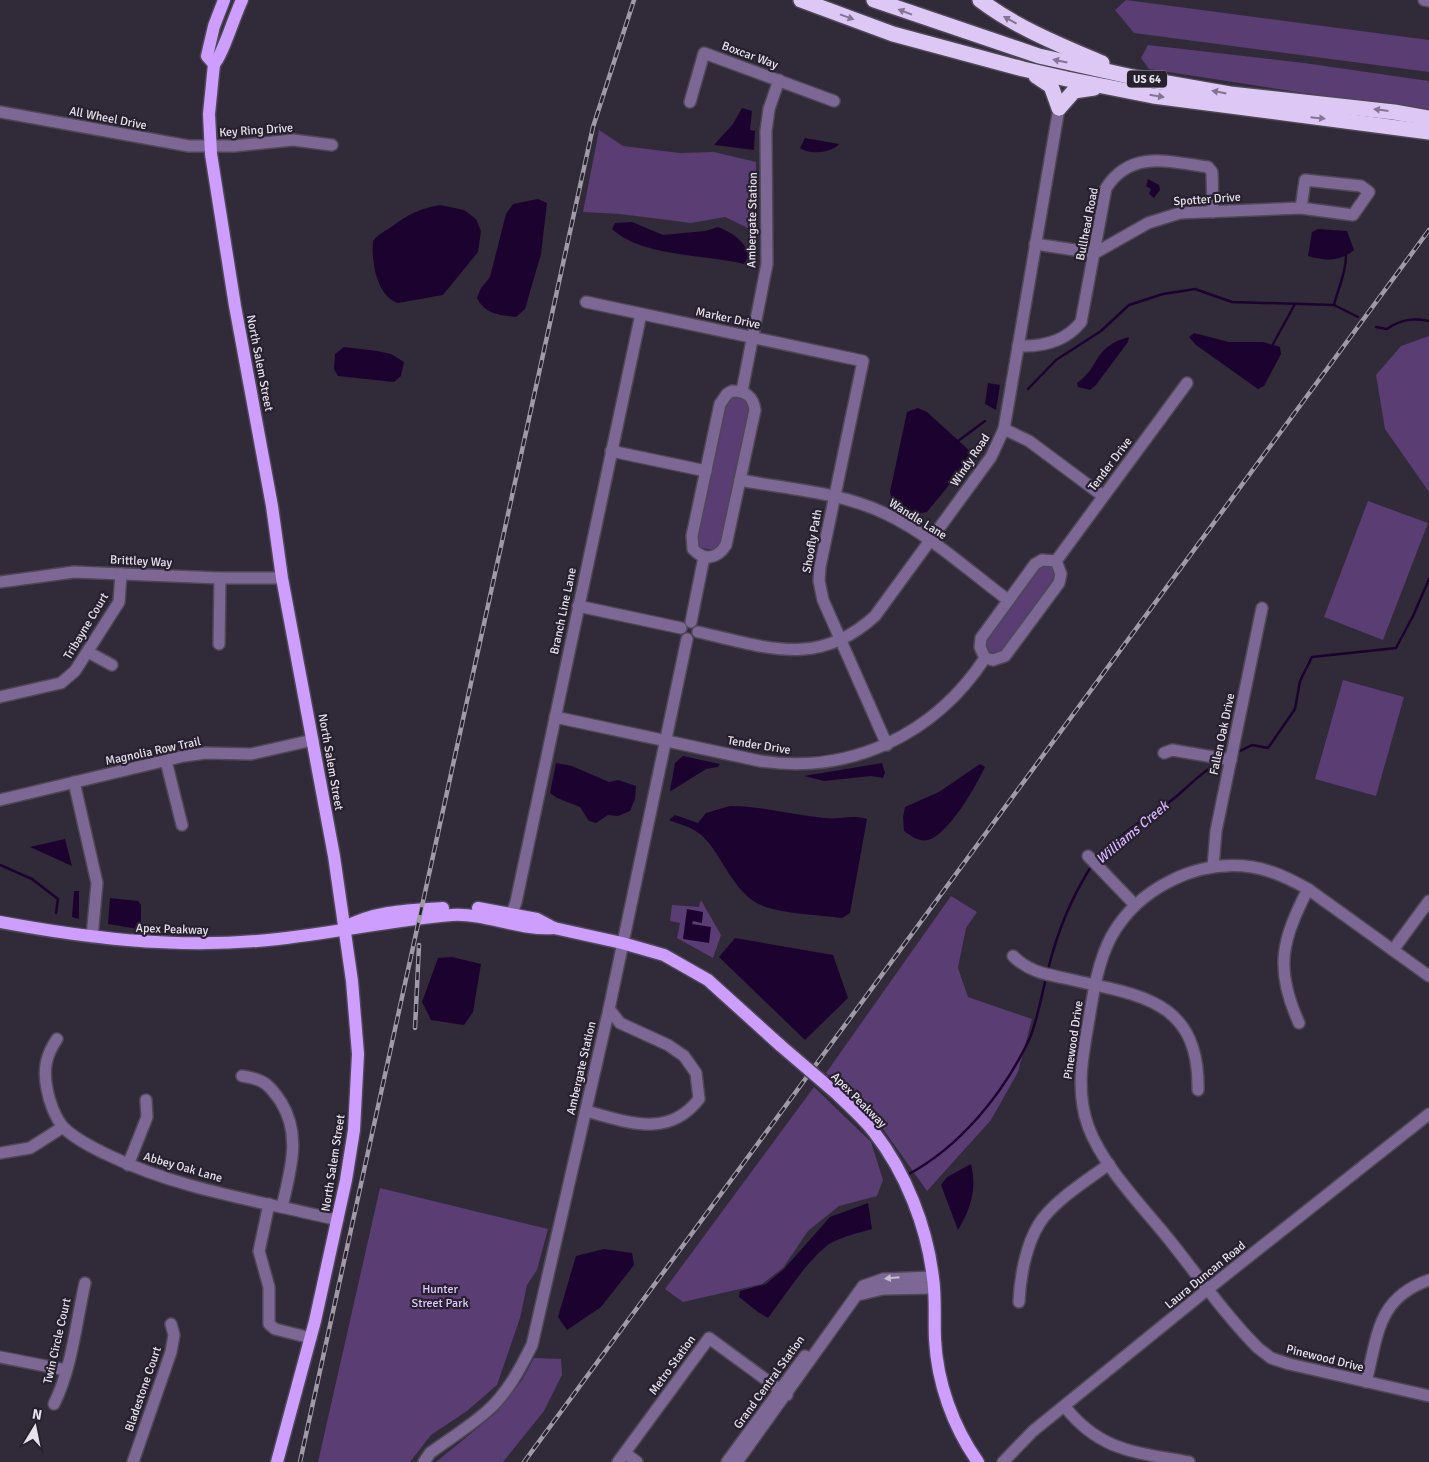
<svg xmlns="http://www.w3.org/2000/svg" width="1429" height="1462" font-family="Signika,sans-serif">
<rect width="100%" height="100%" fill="#312a39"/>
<!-- green -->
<g fill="#593d73">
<path d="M1126,0L1429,40V72L1134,33L1115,10Z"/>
<path d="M1148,45L1304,63L1429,81V109L1324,96L1149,69L1141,58Z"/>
<path d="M599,130L623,146L680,153L714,152L756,162V232L725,217L691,223L620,214L583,212Z"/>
<path d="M1429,336V492L1385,429L1376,375L1401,346Z"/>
<path d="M733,397L743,399L749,403L750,409L723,541L717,551L698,547L697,538L723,409L727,400Z"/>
<path d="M1368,501L1428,523L1383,640L1324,617Z"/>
<path d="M1042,565H1052L1057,572L1056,582L1005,651L995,655L987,650L984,642L1029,579Z"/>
<path d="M1343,680L1404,697L1376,796L1315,779Z"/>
<path d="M951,896L977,912L966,928L958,968L968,997L1032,1019L1018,1072L991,1120L927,1191L873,1115L826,1073Z"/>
<path d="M701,900L721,935L713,958L677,938L680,923L670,921L672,905L699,907Z"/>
<path d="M814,1087L871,1142L883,1180L877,1196L839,1206L808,1231L783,1268L762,1284L683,1302L665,1289Z"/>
<path d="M380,1188L548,1229L537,1270L527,1285L520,1318L497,1385L467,1411L431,1435L410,1462H318Z"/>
<path d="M534,1358L561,1359L562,1375L544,1411L503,1462H436L496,1413L522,1380Z"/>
</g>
<!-- water -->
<g fill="#1c032f">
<path d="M742,108L752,111L750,130L755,131L754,150L714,145L733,124Z"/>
<path d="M805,138L839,144C832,153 809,155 800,148Z"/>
<path d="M1148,179L1159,185L1160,190L1154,198L1149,194L1151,189L1146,186Z"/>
<path d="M538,199L547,203L541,254L525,309L516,317C499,315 485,314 477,298L481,288L490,277L506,214L513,204Z"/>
<path d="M440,205L464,210L476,219L481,231L478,252L443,295L398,303C377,297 371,261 373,241C379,233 386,231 394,225C411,213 419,209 440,205Z"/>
<path d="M632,222L663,235L705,231L718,227C733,233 745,241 749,256L744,264C704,254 642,257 612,229L615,223Z"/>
<path d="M1318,229L1347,231L1354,250C1340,262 1325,261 1308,256L1312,232Z"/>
<path d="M1194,333L1229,342H1263L1280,347L1281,354L1264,386L1258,389L1196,345L1189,337Z"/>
<path d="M1129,337L1128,342L1096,385L1090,390L1078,387L1077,383C1102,365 1092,347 1129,337Z"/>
<path d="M344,347L377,351L391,354L404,362L401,376L394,382L338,376L334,369L335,354Z"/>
<path d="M988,383L1000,385L996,410L985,404Z"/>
<path d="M918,408L927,412L971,452L968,462L927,512L917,514L892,499L890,492L907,412Z"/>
<path d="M683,756L720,764L718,767L706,769L671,791L670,790L675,763Z"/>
<path d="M556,763L572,766L609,782L618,780L636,786L635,799L630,811L618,816L608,815L596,823L589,821L580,807L557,798L550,793Z"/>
<path d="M882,763L885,773L883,778L871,776L824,781L804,776Z"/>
<path d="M980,764L985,767C976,786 949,834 928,840C919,842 911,836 904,831L903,817L905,807L939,792Z"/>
<path d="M730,806C762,806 792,815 824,818C839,820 852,814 867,819L850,913L842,918C820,915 786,914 766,907C731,896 721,847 697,832C689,826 678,824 669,820L675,815L698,823L706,813Z"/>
<path d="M65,839L72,866L30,847Z"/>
<path d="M74,891H79V919L72,917Z"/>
<path d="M110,898L138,901L141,905V925L138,929L108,924Z"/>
<path d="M687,909L703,912L702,923L693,921L692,924L711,927L709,943L683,939Z"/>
<path d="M735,938L833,955L848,998L805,1040L719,957Z"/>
<path d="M452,957L481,964L473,1012L464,1025L431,1020L422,1002L438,958Z"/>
<path d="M971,1164C977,1189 971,1208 958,1230L941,1185L947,1177Z"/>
<path d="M868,1203L872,1229C858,1233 844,1236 831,1243C810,1256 784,1297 768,1318L758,1312L739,1297L740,1291L766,1284L784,1269L830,1217Z"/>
<path d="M604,1249L632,1253L634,1265L601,1307L567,1330L558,1317L576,1256Z"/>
</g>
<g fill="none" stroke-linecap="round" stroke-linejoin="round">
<!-- stream -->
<g stroke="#1c032f" stroke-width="2.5">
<path d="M1334,305C1338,288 1346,274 1346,256"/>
<path d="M1376,327L1387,329C1401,319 1413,318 1429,321"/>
<path d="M1273,344L1295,304"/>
<path d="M1028,389L1056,360L1101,331L1129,305L1163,294L1195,289L1232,302L1334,305L1358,317"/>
<path d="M958,441L985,421"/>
<path d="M1236,753L1252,745L1268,748L1295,709L1300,681L1312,657L1396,648L1413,616L1429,579"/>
<path d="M1096,861C1115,837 1143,820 1168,803C1186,790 1200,772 1220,762"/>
<path d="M0,865L32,879L58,899L56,913"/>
<path d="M1048,970C1057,932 1071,898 1092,865"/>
<path d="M907,1175C960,1147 1003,1094 1029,1040C1037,1022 1041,998 1046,978"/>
</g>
<!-- minor casing -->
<g stroke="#4e4755" stroke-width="14">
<g id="minor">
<path d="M1424,0L1429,1"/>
<path d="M690,102L704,53L834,101"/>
<path d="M0,112L189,146H234L293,140L332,145"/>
<path d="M1035,244L1095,253L1148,223L1180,213L1301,208L1353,215L1369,192L1361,186L1305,180L1301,208"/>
<path d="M586,302L863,361L820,567L819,581L823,600L887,745"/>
<path d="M1018,346C1043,347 1066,341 1081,322L1106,188C1131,149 1170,162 1208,167L1212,172L1213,212"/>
<path d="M732,391C746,391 753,396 755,410L726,545C717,559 704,561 693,549L692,536L720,404L727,394Z"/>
<path d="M742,391L767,264L766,131L769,109L779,80"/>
<path d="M1004,429L1029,441L1103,496"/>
<path d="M611,451L706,471"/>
<path d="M740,480C787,489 840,492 884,513C928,533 969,571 1008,600"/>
<path d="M1042,560L1056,561L1061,574L1059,583L1005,656L993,660L985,658L980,647L981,638L1035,564Z"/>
<path d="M1056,561L1187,383"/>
<path d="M0,582L74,572L220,578H282"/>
<path d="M578,606L681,628"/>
<path d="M691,622L704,557"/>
<path d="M698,632C766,647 817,669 875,616L991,457L1004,429L1059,108"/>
<path d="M219,644L220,578"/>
<path d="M88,652L112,665"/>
<path d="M0,697L61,683L75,671L119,602L121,574"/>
<path d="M555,717L760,761C851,775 935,734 985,658"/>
<path d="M1164,753L1172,750L1231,760"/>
<path d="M166,761L182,825"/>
<path d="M74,782L97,883L92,937"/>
<path d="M0,800L184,756L206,753L251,754L313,740"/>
<path d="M1088,856L1135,905"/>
<path d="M1213,867L1216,831L1262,608"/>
<path d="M512,913L516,902L641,314"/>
<path d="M1393,950L1429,901"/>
<path d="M1013,956C1028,971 1044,974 1064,978C1136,995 1200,997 1198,1090"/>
<path d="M1429,976L1308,889C1290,879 1272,870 1252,867C1197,859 1138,888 1111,937C1097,964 1093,995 1088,1025C1082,1059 1076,1092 1088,1126C1103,1167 1144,1208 1171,1242C1199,1277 1226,1316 1258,1348L1271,1358L1289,1364L1429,1396"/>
<path d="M1299,1023C1274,968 1282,940 1308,889"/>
<path d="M57,1039C46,1055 43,1069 47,1089C49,1101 55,1117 63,1127C75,1139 93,1148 108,1155C180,1190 261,1201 338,1220"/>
<path d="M242,1076C263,1079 269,1084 281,1102C302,1136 290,1171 282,1207"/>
<path d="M586,1111C628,1122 668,1139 699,1099L696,1073L684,1056L668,1045L620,1023L609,1009"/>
<path d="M0,1153L30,1148L63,1127"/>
<path d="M128,1165L147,1117L146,1100"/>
<path d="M269,1204L259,1251L269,1287V1324L275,1329L311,1338"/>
<path d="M858,1295L883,1289L934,1288"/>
<path d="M1019,1302C1020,1277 1026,1245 1039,1224C1053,1201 1088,1180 1109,1164"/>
<path d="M0,1357L66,1370"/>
<path d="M1366,1382C1378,1335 1377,1298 1429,1280"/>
<path d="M54,1404C72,1368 76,1323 85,1283"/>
<path d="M1065,1407C1101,1452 1136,1452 1189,1462"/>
<path d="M625,1453L637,1462"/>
<path d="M133,1462L171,1352L174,1335L171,1324"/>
<path d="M424,1462L430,1453C449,1439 469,1427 486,1412C507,1394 520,1369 532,1345L609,1009L687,639"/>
<path d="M618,1462L709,1338L787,1395"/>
<path d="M727,1462L805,1356"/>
<path d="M737,1462L863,1286L883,1279L933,1277"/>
<path d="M1003,1462L1033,1431L1208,1289L1429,1114"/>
</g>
</g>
<!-- major casing -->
<g stroke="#4e4755" stroke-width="15">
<g id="major">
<path d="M242,0C235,14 222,57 214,64L209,114L211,154L235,306L272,506L282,578L334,856L352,981L358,1054L354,1130L346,1180L315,1321L277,1462"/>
<path d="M214,64L207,56L214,26L224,0"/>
<path d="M478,908L537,919L554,928L622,943L664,955L708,980L781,1046"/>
<path d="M0,922C86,938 170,948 257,941C323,936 387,920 452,915C487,913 520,931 554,928"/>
<path d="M344,928C372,911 410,910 443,908"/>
<path d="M837,1094C849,1106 863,1118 874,1132C906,1173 927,1227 933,1278C936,1298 934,1318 935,1339C937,1382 953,1427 978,1462"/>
</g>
</g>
<!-- highway casing -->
<g stroke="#4e4755" stroke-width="18">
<g id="highway">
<path d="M801,0L893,34L1023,69L1067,79L1153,96L1429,132"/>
<path d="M874,0L1039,56L1133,77L1230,94L1394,112L1429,118"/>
<path d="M980,0C1017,28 1060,45 1102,63"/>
<path d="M1036,76L1051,86L1059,108"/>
<path d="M1059,108L1074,91L1094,88"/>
</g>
</g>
<!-- minor -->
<use href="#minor" stroke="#7d6795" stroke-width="11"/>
<!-- major -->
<use href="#major" stroke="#ce9efe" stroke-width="12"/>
<!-- highway -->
<use href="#highway" stroke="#ddc7f5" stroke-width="15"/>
<!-- rail casing -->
<g stroke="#a09aa6" stroke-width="4.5">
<g id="rail">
<path d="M415,1028L419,945"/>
<path d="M300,1462L593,127L634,0"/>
<path d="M524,1462L1429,230"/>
</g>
</g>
<!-- rail -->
<use href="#rail" stroke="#27202f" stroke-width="2.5" stroke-dasharray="8" stroke-linecap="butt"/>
<!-- major-bridge casing -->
<g stroke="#4e4755" stroke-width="15" stroke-linecap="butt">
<path id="major-bridge" d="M781,1046L837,1094"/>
</g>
<!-- major-bridge -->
<use href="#major-bridge" stroke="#ce9efe" stroke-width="12"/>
</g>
<!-- one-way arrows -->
<defs><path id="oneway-solid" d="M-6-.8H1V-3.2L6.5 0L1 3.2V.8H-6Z" transform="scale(1.25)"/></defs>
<g fill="#827492">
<use href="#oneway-solid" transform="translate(905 12) rotate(-159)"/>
<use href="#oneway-solid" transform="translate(847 17) rotate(20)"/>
<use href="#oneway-solid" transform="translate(1010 20) rotate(-151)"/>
<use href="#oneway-solid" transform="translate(1060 61) rotate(-168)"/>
<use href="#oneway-solid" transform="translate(1219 92) rotate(-169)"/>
<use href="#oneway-solid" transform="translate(1157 96) rotate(9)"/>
<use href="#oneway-solid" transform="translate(1381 110) rotate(-173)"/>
<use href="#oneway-solid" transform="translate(1318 118) rotate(6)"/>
</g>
<use fill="#c6bcd1" href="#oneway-solid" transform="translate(892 1278) rotate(175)"/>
<g text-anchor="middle" stroke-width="4.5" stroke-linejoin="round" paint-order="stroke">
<!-- shield labels -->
<rect fill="#27202f" stroke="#ada7b3" stroke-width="1" x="1127" y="70.5" width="40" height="17" rx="4"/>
<g font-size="11" font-weight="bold" fill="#e6e1eb">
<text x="1147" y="83">US 64</text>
</g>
<!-- street labels -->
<g font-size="12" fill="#e6e1eb" stroke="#27202f">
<text transform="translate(750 55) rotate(20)" y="4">Boxcar Way</text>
<text transform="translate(108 118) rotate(11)" y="4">All Wheel Drive</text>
<text transform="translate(256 130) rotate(-4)" y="4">Key Ring Drive</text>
<text transform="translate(1207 199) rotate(-4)" y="4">Spotter Drive</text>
<text transform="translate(752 220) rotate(-89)" y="4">Ambergate Station</text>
<text transform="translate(1087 224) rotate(-79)" y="4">Bullhead Road</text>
<text transform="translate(728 318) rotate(12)" y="4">Marker Drive</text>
<text transform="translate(260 363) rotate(79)" y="4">North Salem Street</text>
<text transform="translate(970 460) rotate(-56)" y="4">Windy Road</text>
<text transform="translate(1110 464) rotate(-53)" y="4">Tender Drive</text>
<text transform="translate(918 519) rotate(32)" y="4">Wandle Lane</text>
<text transform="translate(812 541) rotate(-80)" y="4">Shoofly Path</text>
<text transform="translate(141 561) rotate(3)" y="4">Brittley Way</text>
<text transform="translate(563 611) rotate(-78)" y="4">Branch Line Lane</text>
<text transform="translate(86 626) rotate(-59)" y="4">Tribayne Court</text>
<text transform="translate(1222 734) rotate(-78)" y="4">Fallen Oak Drive</text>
<text transform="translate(759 745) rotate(9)" y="4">Tender Drive</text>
<text transform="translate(153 751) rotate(-12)" y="4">Magnolia Row Trail</text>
<text transform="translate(331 762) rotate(80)" y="4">North Salem Street</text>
<text transform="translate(172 929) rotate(2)" y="4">Apex Peakway</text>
<text transform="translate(1073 1040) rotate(-82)" y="4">Pinewood Drive</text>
<text transform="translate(581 1068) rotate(-77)" y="4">Ambergate Station</text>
<text transform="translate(859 1100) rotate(45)" y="4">Apex Peakway</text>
<text transform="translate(333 1163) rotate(-81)" y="4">North Salem Street</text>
<text transform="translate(183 1167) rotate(16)" y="4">Abbey Oak Lane</text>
<text transform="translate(1205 1275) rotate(-39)" y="4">Laura Duncan Road</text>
<text transform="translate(57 1341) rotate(-77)" y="4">Twin Circle Court</text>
<text transform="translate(1325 1358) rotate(14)" y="4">Pinewood Drive</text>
<text transform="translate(672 1365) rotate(-54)" y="4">Metro Station</text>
<text transform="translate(769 1382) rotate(-54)" y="4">Grand Central Station</text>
<text transform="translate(143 1389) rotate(-71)" y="4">Bladestone Court</text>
</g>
<!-- park labels -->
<g font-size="12" fill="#e1c6ff" stroke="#27202f">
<text x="440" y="1293">Hunter<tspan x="440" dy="14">Street Park</tspan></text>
</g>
<!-- water labels -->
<g font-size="14" font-style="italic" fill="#d8b4fe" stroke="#27202f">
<text transform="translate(1132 832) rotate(-40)" y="5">Williams Creek</text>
</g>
</g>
<!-- north arrow -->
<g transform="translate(35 1427) rotate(10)" stroke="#27202f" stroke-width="4" paint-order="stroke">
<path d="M0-4L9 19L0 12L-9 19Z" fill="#e6e1eb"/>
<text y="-8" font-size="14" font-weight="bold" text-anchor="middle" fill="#e6e1eb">N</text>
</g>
</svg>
